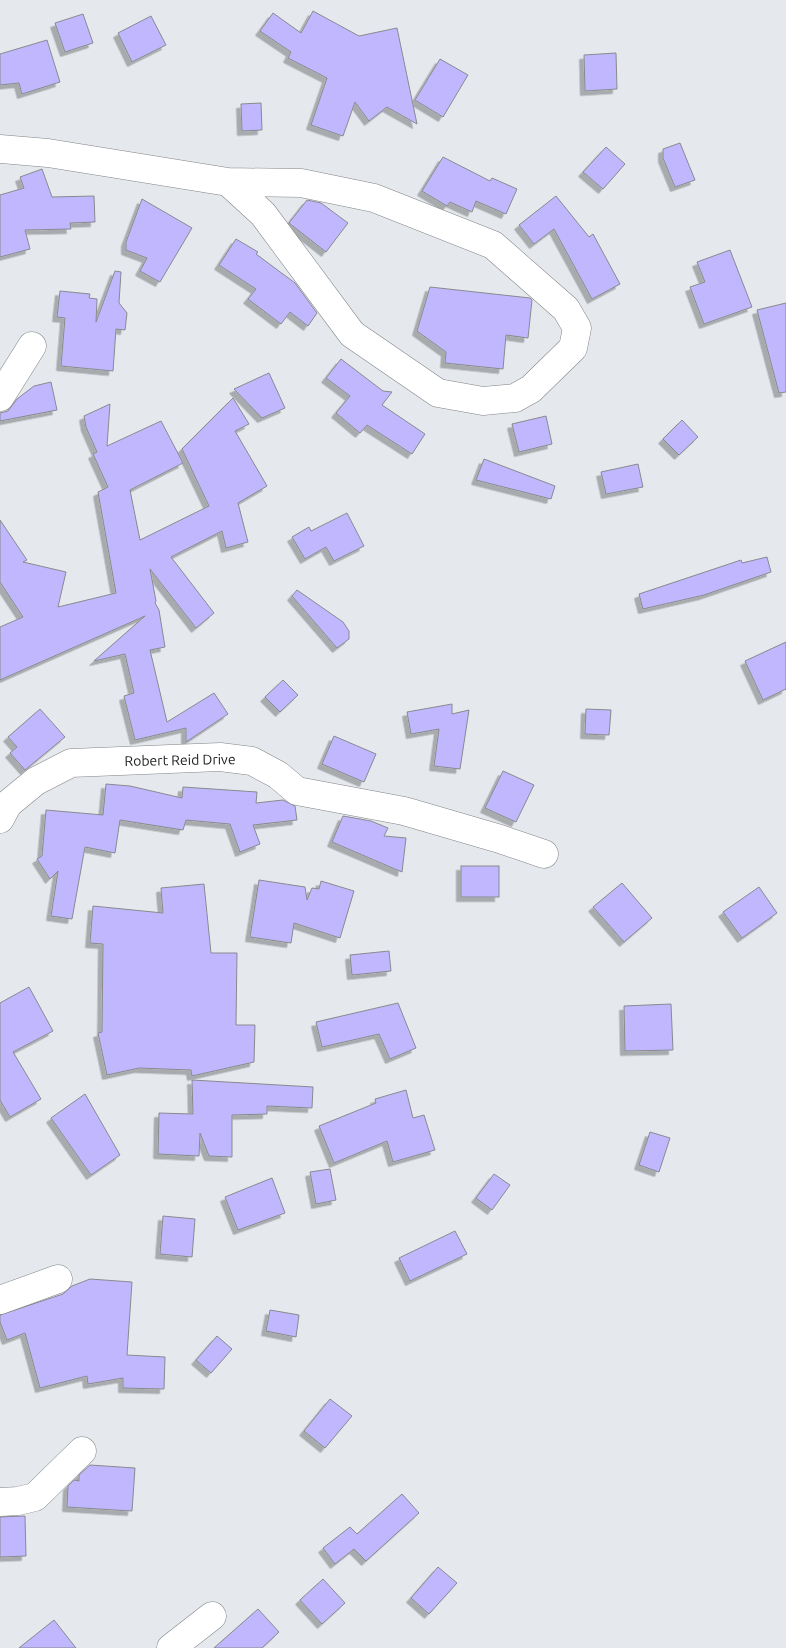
<svg xmlns="http://www.w3.org/2000/svg" width="786" height="1648" font-family="Ubuntu,sans-serif">
<defs>
<filter id="shadow"><feDropShadow dx="-4.5" dy="4.5" stdDeviation="0" flood-color="#0004"/></filter>
</defs>
<rect width="100%" height="100%" fill="#e5e9ed"/>
<!-- building -->
<g fill="#c0b7ff" stroke="#89898e" filter="url(#shadow)">
<path d="M313,11L359,36L397,28L417,124L387,107L369,121L355,102L343,136L311,125L327,78L288,58L291,52L260,31L273,13L301,33Z"/>
<path d="M83,14L93,43L65,52L55,23Z"/>
<path d="M151,16L166,45L132,62L118,33Z"/>
<path d="M47,40L60,82L22,94L19,83L0,85V54Z"/>
<path d="M616,53L617,89L585,91L584,55Z"/>
<path d="M440,59L468,75L443,117L415,100Z"/>
<path d="M261,103L262,130L242,131L241,104Z"/>
<path d="M680,143L695,180L675,187L663,158V149Z"/>
<path d="M606,147L625,164L603,189L583,172Z"/>
<path d="M443,157L490,181L492,178L517,189L506,214L476,201L472,212L450,202L447,206L422,191Z"/>
<path d="M42,169L52,197L94,196L95,222L70,223L71,229L25,230L30,249L0,257V195L24,188L20,177Z"/>
<path d="M556,196L589,237L593,234L620,284L592,299L554,229L534,244L519,225Z"/>
<path d="M142,199L192,228L160,282L140,271L147,258L126,250V242Z"/>
<path d="M307,200L321,203L348,223L326,252L289,223Z"/>
<path d="M236,239L258,252L256,254L295,283L317,313L308,326L290,312L281,324L248,299L256,289L219,265Z"/>
<path d="M730,250L752,307L704,324L690,287L705,282L697,262Z"/>
<path d="M115,271L121,272L119,303L127,313L125,330L116,329L113,371L61,366L65,318L57,317L60,291L90,294L89,298L97,299L96,322Z"/>
<path d="M430,287L530,298L532,300L528,338L506,335L503,369L445,363L446,352L417,331Z"/>
<path d="M786,303V392L779,393L757,310Z"/>
<path d="M341,359L383,391L392,392L382,405L425,434L412,454L367,425L360,433L336,413L350,396L326,378Z"/>
<path d="M269,373L285,408L262,418L234,389Z"/>
<path d="M51,382L57,410L0,421V413L8,411L17,399L34,386Z"/>
<path d="M233,398L249,424L235,431L267,486L238,503L248,542L226,548L222,531L171,557L214,613L196,628L150,569L156,601L155,603L159,610L165,647L150,650L167,722L214,693L228,714L186,742V728L135,740L124,696L134,693L125,654L94,661L145,616L0,680V627L23,617L0,582V520L27,560L23,562L66,572L58,607L116,593L98,492L108,487L93,454L97,452L86,427L84,416L110,404L107,446L161,421L183,463L130,490L140,540L209,506L182,449Z"/>
<path d="M546,416L552,444L519,452L512,424Z"/>
<path d="M682,420L698,437L679,455L663,439Z"/>
<path d="M484,459L555,486L551,499L476,480Z"/>
<path d="M638,464L643,487L606,494L601,472Z"/>
<path d="M347,513L364,546L334,561L326,547L305,559L292,537L309,527L311,531Z"/>
<path d="M767,557L771,572L704,595L643,609L639,594L741,560L742,563Z"/>
<path d="M297,590L343,622L349,631V639L337,648L292,596Z"/>
<path d="M786,642V689L763,700L745,661Z"/>
<path d="M283,680L298,695L280,712L265,697Z"/>
<path d="M452,704V714L469,710L460,769L434,766L439,729L411,734L407,712Z"/>
<path d="M40,709L65,737L25,770L10,753L17,747L8,737Z"/>
<path d="M586,709L611,710L609,735L585,734Z"/>
<path d="M334,736L376,754L364,782L322,764Z"/>
<path d="M503,771L534,785L516,822L485,808Z"/>
<path d="M106,784L130,786L182,798L183,787L257,792L256,803L283,800L295,806L297,820L253,825L260,844L240,852L230,824L186,820L183,830L120,820L115,853L85,847L72,919L51,916L58,871L50,879L37,859L42,856L46,810L103,815Z"/>
<path d="M343,816L371,821L388,828L384,836L406,838L402,872L332,842Z"/>
<rect x="461" y="866" width="38" height="31"/>
<path d="M259,880L305,887L307,900L312,888L319,889L321,881L354,891L340,938L294,923L291,943L250,937Z"/>
<path d="M622,883L652,918L624,942L593,907Z"/>
<path d="M204,884L211,953H237L236,1025H255L254,1062L192,1076L191,1070L139,1068L107,1075L98,1033L102,1032L103,944L90,943L93,906L163,913L161,888Z"/>
<path d="M759,887L777,913L742,938L723,912Z"/>
<path d="M389,951L391,971L352,975L350,955Z"/>
<path d="M29,987L53,1031L13,1052L41,1099L10,1117L0,1100V1003Z"/>
<path d="M398,1003L416,1048L390,1059L379,1034L322,1047L316,1022Z"/>
<path d="M671,1004L673,1050L625,1051L624,1006Z"/>
<path d="M192,1080L313,1087L312,1108L267,1106V1114L232,1115V1157L209,1156L200,1133L199,1156L158,1154L159,1113L193,1114Z"/>
<path d="M406,1090L413,1118L424,1115L435,1150L393,1162L387,1141L334,1163L319,1126L376,1103L375,1099Z"/>
<path d="M85,1094L120,1155L91,1175L51,1118Z"/>
<path d="M650,1132L670,1138L659,1172L639,1165Z"/>
<path d="M330,1169L336,1200L316,1204L310,1172Z"/>
<path d="M494,1174L510,1185L492,1210L476,1198Z"/>
<path d="M272,1178L285,1213L238,1230L225,1197Z"/>
<path d="M163,1216L195,1219L192,1257L160,1254Z"/>
<path d="M455,1231L467,1254L410,1281L399,1258Z"/>
<path d="M90,1279L132,1282L127,1355L165,1357L164,1389L123,1388V1378L88,1384L87,1376L40,1388L25,1333L7,1340L0,1322V1315L63,1294L72,1286Z"/>
<path d="M270,1310L299,1315L296,1337L266,1331Z"/>
<path d="M217,1336L232,1349L211,1373L196,1360Z"/>
<path d="M330,1399L352,1416L325,1448L304,1431Z"/>
<path d="M90,1465L135,1468L132,1511L67,1507L68,1486L74,1480L79,1481V1475Z"/>
<path d="M402,1494L419,1513L366,1561L354,1549L335,1564L323,1548L350,1527L357,1534Z"/>
<path d="M25,1516L26,1556L0,1557V1517Z"/>
<path d="M438,1567L457,1583L429,1614L411,1598Z"/>
<path d="M323,1579L345,1603L322,1624L300,1600Z"/>
<path d="M258,1609L279,1632L262,1648H214Z"/>
<path d="M54,1620L76,1648H19Z"/>
</g>
<g fill="none" stroke-linecap="round" stroke-linejoin="round">
<!-- minor casing -->
<g stroke="#818488" stroke-width="29">
<g id="minor">
<path d="M0,149L48,153L228,182L301,183L374,198L493,245L566,309L577,328L573,348L531,389L515,398L483,401L438,393L352,334L263,214L228,182"/>
<path d="M0,397L32,346"/>
<path d="M0,819L8,804L36,781L71,763L220,757L252,761L278,775L297,791L404,811L500,839L544,854"/>
<path d="M0,1300L58,1279"/>
<path d="M0,1502L18,1501L35,1497L82,1451"/>
<path d="M171,1648L212,1616"/>
</g>
</g>
<!-- minor -->
<use href="#minor" stroke="#fff" stroke-width="28"/>
</g>
<g text-anchor="middle" stroke-width="5" stroke-linejoin="round" paint-order="stroke">
<!-- street labels -->
<g font-size="14" fill="#191a1c" stroke="#fff">
<text transform="translate(180 760) rotate(-1)" y="5">Robert Reid Drive</text>
</g>
</g>
</svg>
